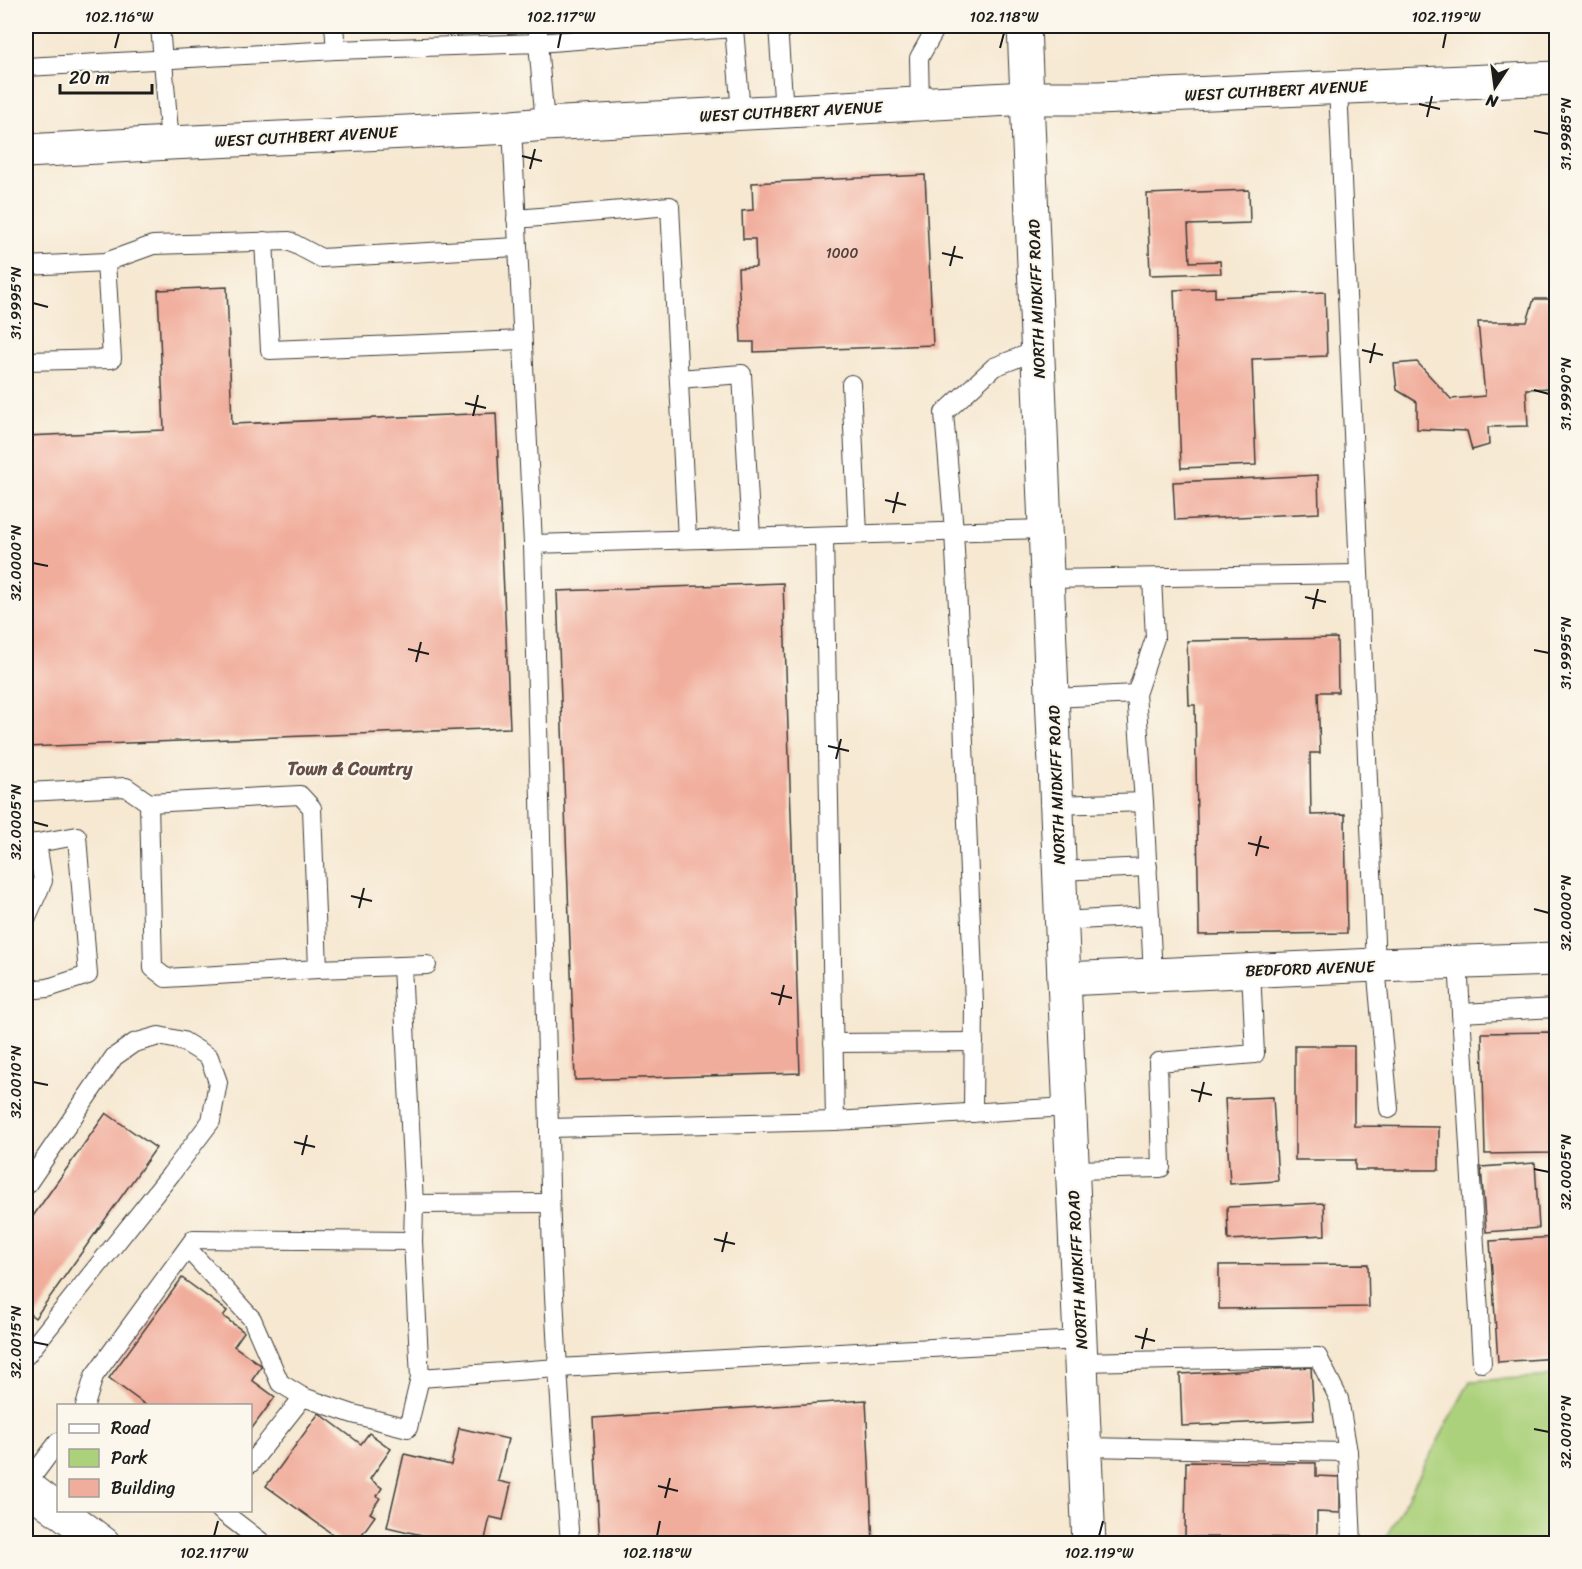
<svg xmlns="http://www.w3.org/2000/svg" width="1582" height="1569" font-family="Sriracha,sans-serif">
<rect width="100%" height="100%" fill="#fbf7ec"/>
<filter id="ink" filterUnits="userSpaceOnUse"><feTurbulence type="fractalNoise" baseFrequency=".0167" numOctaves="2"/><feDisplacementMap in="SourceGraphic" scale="12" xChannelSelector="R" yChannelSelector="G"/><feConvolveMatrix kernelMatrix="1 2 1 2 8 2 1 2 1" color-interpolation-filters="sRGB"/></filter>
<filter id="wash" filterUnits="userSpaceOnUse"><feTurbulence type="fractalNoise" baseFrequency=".008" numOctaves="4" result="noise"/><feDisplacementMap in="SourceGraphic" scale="24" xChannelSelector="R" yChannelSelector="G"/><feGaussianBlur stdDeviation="1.35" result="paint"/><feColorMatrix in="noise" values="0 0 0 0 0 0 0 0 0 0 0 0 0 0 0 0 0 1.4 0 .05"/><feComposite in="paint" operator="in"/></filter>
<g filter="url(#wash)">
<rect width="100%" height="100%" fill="#f6e8d1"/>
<!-- green -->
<path fill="#acd17b" stroke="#64764c" stroke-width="1.5" d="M1556,1376V1543H1383L1470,1381Z"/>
<g id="blocks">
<!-- building -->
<g fill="#f1ad9c">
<path d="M925,175L933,345L754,352V342H741L738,268L756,267L755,239H743L742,211L753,210L752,183Z"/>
<path d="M1249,190L1250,223L1188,225L1190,262L1220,261L1221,273L1150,275L1147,194Z"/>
<path d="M227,287L232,424L496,413L510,728L26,747V436L164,430L158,290Z"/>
<path d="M1215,288V297L1325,292L1327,356L1252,359L1256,465L1181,468L1174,290Z"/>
<path d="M1534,299H1556V388L1526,389L1528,426L1488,427L1489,445L1472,450L1467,431L1417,429V402L1397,390L1394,364L1417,362L1451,399L1485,396L1478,322H1527Z"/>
<path d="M1318,475L1319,513L1175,520L1173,482Z"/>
<path d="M783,583L800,1073L575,1080L557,591Z"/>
<path d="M1337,638L1338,692H1318L1320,753H1310L1311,815L1345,814L1347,933L1199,935L1195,705H1189L1187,641Z"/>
<path d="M1556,1032V1153L1485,1154L1482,1033Z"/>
<path d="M1295,1046H1354V1126L1439,1127V1170H1355V1160H1295Z"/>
<path d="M1273,1097L1278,1181L1230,1184L1225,1099Z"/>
<path d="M106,1113L156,1148L35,1318L26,1311V1226Z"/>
<path d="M1535,1163L1539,1228L1486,1232L1481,1167Z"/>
<path d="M1324,1203L1325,1235L1228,1240L1227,1207Z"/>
<path d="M1556,1237V1358L1498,1362L1490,1241Z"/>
<path d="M1368,1264L1369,1307L1219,1309V1265Z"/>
<path d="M182,1278L227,1311L223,1316L244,1332L234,1346L262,1366L252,1380L275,1397L250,1431V1406H147L109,1378Z"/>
<path d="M1311,1367L1314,1420L1182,1426L1180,1374Z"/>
<path d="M866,1400L873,1544H600L593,1418Z"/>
<path d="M319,1413L361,1444L369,1433L391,1449L370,1479L382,1488L377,1496L380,1498L370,1513L375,1516L355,1544H346L266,1486Z"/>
<path d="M459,1428L508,1439L498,1481L511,1484L503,1520L490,1517L484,1544H460L387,1527L404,1454L451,1465Z"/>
<path d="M1186,1462L1316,1463V1476L1340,1477V1513L1317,1512V1538L1185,1537Z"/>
</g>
</g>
</g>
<g filter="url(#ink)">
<use href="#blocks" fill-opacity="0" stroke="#3d3b37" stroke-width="1.5"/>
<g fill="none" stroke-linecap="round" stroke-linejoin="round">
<!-- lane casing -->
<g stroke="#3d3b37" stroke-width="20">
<g id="lane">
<path d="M160,26L170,143"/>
<path d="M334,26L336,50"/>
<path d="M538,26V43L734,28L741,113"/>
<path d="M778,26L784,112"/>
<path d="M26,67L336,50L538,43L545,124"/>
<path d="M1338,87L1376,965L1389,1109"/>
<path d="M920,104L919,58L937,26"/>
<path d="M512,127L533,544L549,1128C550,1267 560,1405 570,1544"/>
<path d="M516,219L670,206L687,539"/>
<path d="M264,241L270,350L522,340"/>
<path d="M26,266L106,262L153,245L289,241L321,258L517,247"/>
<path d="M26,361L112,359L106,262"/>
<path d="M679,379L742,374L751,537"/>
<path d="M851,384L858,534"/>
<path d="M533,544L1045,529"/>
<path d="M1152,578L1155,638L1136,694L1144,802L1153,975"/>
<path d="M1047,579L1359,574"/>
<path d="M1053,698L1136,694"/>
<path d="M26,792L126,787L149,803L300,795L312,808L318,969"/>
<path d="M149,803L153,968L166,978L318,969L427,965"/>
<path d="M1056,805L1144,802"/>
<path d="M1059,871L1148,867"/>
<path d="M26,919L43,881L37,843L26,844"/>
<path d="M1061,921L1150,916"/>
<path d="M1458,962L1482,1363"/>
<path d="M402,966L414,1204L413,1241L420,1378L558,1368L1080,1340"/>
<path d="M26,990L48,988L88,975L77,836L37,843"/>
<path d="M1461,1013L1556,1008"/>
<path d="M833,1043L974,1042"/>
<path d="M973,1113L974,1003L961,666L954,531L944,413L994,367L1038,350"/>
<path d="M835,1121L1069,1107"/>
<path d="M549,1128L835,1121L824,536"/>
<path d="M1072,1170L1161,1168L1158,1062L1255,1054L1251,971"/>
<path d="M26,1186L114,1057L134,1043L159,1036L183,1041L209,1057L218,1082L211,1121L171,1174L26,1356"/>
<path d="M414,1204L550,1203"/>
<path d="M188,1249L252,1319L280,1383L303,1397"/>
<path d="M1081,1362L1318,1357L1339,1399L1348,1452L1352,1544"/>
<path d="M85,1406L94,1376L194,1239L413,1241"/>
<path d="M1085,1447L1348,1452"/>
<path d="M250,1464L303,1397L353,1414L408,1428L420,1378"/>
<path d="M26,1485L58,1442"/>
<path d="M220,1510L264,1544"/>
</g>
</g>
<!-- street casing -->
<g stroke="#3d3b37" stroke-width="35">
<path id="street" d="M1064,979L1376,965L1556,959"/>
</g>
<!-- secondary casing -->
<g stroke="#3d3b37" stroke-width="35">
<g id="secondary">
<path d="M1024,26L1064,979L1089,1544"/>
<path d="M26,151L170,143L512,127L545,124L1027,98H1098L1556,78"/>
</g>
</g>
<!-- primary casing -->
<g stroke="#3d3b37" stroke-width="35">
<g id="primary">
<path d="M26,1486L58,1510"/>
<path d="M59,1510L104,1544"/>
</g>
</g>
<!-- lane -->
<use href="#lane" stroke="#fff" stroke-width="18"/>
<!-- street -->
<use href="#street" stroke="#fff" stroke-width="33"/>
<!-- secondary -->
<use href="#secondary" stroke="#fff" stroke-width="33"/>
<!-- primary -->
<use href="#primary" stroke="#fff" stroke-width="33"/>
</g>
</g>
<!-- ticks -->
<path fill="none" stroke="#1c1c1c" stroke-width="2" d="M115,48L119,33M558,48L561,33M1000,48L1004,33M1443,48L1446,33M1419,104L1440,109M1427,117L1432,96M1534,131L1549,134M522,156L542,161M530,169L535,149M942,253L963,258M950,266L955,246M33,303L48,307M1362,350L1383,355M1370,363L1375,343M1534,390L1549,394M465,403L486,408M473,416L478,395M885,500L906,505M893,513L898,492M33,563L48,566M1305,597L1326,602M1313,609L1318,589M408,649L429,654M1534,650L1549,653M416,662L421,642M828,746L849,751M836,759L841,739M33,822L48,826M1248,843L1269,848M1256,856L1261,836M351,896L372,901M359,908L364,888M1534,909L1549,913M771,993L792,998M779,1005L784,985M33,1082L48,1085M1191,1090L1212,1095M1199,1102L1204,1082M294,1142L315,1147M302,1155L307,1135M1534,1169L1549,1172M714,1239L735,1244M722,1252L727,1232M1135,1336L1155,1341M33,1342L48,1345M1142,1349L1147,1328M1534,1429L1549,1432M658,1486L678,1491M665,1498L670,1478M214,1536L218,1521M657,1536L660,1521M1099,1536L1103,1521"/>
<g text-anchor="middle" stroke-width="4.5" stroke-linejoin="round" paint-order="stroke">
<!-- number labels -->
<g font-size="14" fill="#51403c">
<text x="842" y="258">1000</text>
</g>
<!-- street labels -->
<g font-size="16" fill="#1c1c1c" stroke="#fbf7ec">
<text transform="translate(1276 90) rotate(-3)" y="6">WEST CUTHBERT AVENUE</text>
<text transform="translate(791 111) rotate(-3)" y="6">WEST CUTHBERT AVENUE</text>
<text transform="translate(306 136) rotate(-3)" y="6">WEST CUTHBERT AVENUE</text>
<text transform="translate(1036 299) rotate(-92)" y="6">NORTH MIDKIFF ROAD</text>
<text transform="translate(1056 785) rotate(-92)" y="6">NORTH MIDKIFF ROAD</text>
<text transform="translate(1310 968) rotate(-2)" y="6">BEDFORD AVENUE</text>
<text transform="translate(1077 1270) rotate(-93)" y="6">NORTH MIDKIFF ROAD</text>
</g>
<!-- neighbourhood labels -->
<g font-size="18" font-weight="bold" fill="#674f49" stroke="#fbf7ec">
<text x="350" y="775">Town &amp; Country</text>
</g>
</g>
<!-- margin -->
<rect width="1582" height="1569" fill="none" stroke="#fbf7ec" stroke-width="66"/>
<!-- legend -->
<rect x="57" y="1404" width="195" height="108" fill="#fbf7ec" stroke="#a29f99" stroke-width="1.5"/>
<rect x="69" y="1424" width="30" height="9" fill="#ffffff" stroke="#a29f99" stroke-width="1.5"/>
<text x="111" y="1434" font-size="18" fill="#1c1c1c">Road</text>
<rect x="69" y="1449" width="30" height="18" fill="#acd17b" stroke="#a29f99" stroke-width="1.5"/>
<text x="111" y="1464" font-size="18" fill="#1c1c1c">Park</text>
<rect x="69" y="1479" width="30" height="18" fill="#f1ad9c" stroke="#a29f99" stroke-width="1.5"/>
<text x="111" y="1494" font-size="18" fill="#1c1c1c">Building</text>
<!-- north arrow -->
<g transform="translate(1495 87) rotate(193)" stroke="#fbf7ec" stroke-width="4.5" paint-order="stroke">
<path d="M0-4.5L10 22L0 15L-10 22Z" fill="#1c1c1c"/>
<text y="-9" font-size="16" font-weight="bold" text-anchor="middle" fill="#1c1c1c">N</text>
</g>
<!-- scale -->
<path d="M60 84v9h92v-9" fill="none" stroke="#1c1c1c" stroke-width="3"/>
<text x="69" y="84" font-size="18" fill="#1c1c1c" stroke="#fbf7ec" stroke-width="4.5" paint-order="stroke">20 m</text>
<rect x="33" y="33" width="1516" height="1503" fill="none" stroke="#1c1c1c" stroke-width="2"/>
<g font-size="15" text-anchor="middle" fill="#1c1c1c">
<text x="119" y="22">102.116°W</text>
<text x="561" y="22">102.117°W</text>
<text x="1004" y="22">102.118°W</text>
<text x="1446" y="22">102.119°W</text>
<text transform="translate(1566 134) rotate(-90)" y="5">31.9985°N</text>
<text transform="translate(16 303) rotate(-90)" y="5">31.9995°N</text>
<text transform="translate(1566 394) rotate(-90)" y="5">31.9990°N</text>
<text transform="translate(16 563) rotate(-90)" y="5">32.0000°N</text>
<text transform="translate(1566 653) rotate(-90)" y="5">31.9995°N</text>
<text transform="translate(16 822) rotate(-90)" y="5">32.0005°N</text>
<text transform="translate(1566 913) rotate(-90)" y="5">32.0000°N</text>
<text transform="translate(16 1082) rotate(-90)" y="5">32.0010°N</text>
<text transform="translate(1566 1172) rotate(-90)" y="5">32.0005°N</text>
<text transform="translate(16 1342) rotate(-90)" y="5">32.0015°N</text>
<text transform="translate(1566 1432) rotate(-90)" y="5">32.0010°N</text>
<text x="214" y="1558">102.117°W</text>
<text x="657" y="1558">102.118°W</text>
<text x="1099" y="1558">102.119°W</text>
</g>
</svg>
